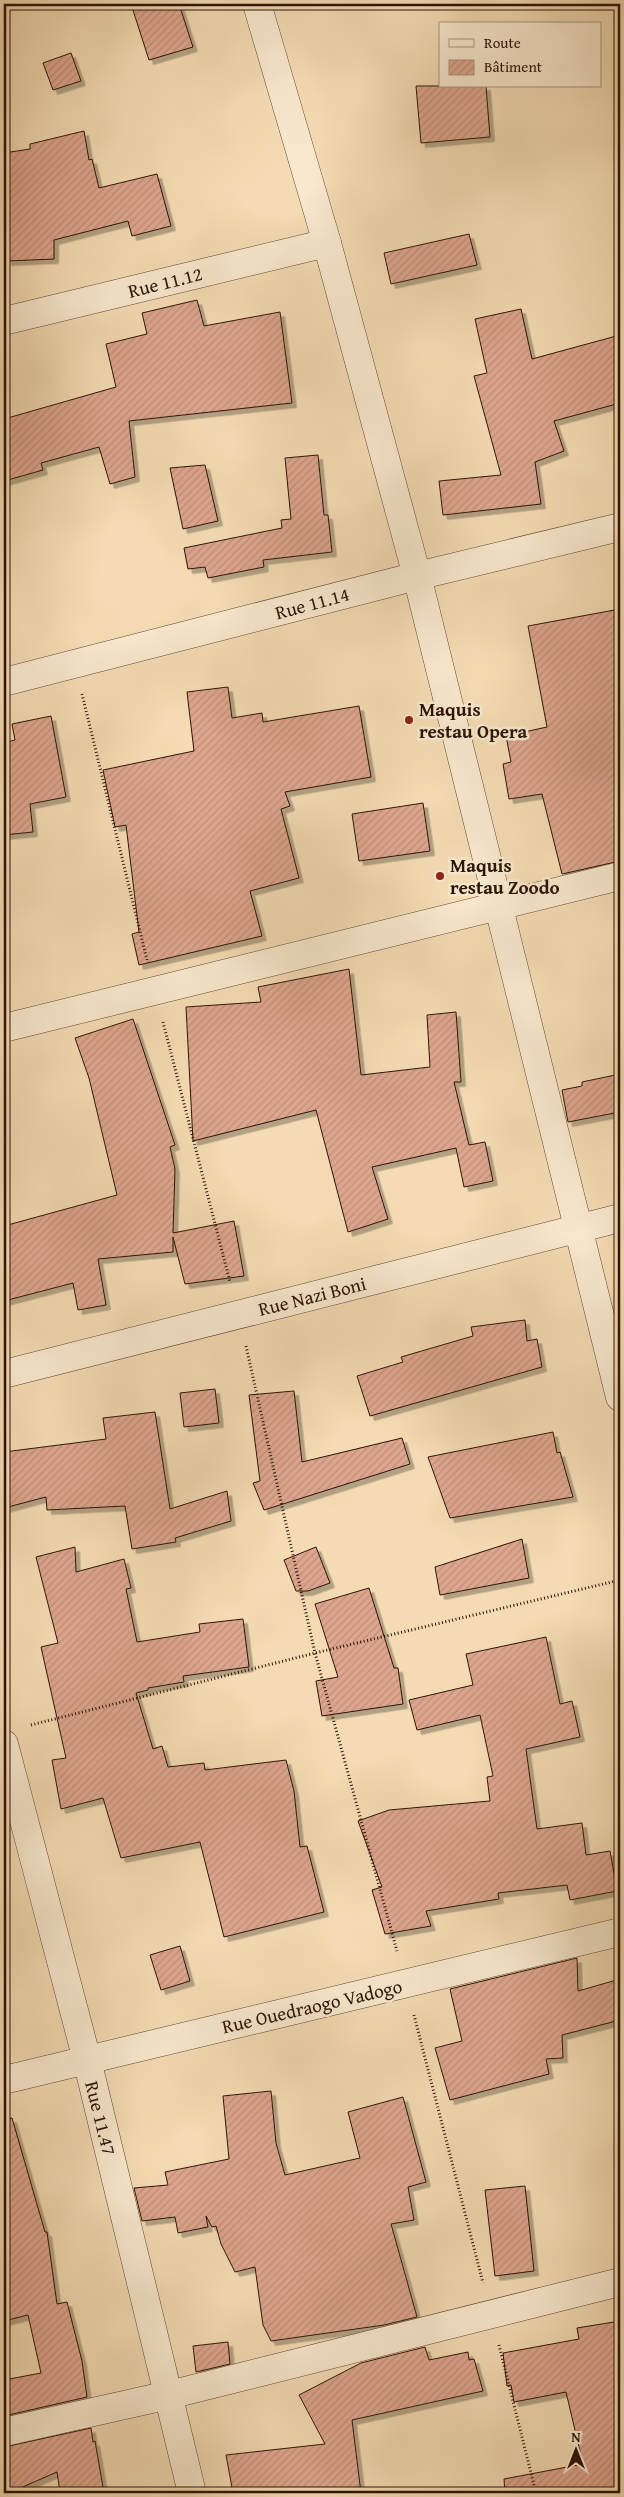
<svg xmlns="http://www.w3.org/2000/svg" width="624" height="2497" font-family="'Gentium Book Plus',serif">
<defs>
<pattern id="building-hatch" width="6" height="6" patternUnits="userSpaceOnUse" patternTransform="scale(1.25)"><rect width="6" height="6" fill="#dea68f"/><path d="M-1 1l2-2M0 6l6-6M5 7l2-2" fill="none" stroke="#bf8e7a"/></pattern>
<filter id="shadow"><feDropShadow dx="4.5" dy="4.5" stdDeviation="0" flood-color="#0004"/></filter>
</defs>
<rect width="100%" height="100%" fill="#f4dbb3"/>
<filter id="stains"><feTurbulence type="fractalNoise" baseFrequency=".004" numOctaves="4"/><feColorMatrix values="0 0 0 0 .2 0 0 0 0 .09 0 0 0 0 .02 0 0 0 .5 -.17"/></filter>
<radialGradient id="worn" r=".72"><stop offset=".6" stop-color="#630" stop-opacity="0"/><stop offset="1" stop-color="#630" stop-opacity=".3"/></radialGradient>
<!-- building -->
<g fill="url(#building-hatch)" stroke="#2c1306" filter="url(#shadow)">
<path d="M131,4H179L193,47L149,60Z"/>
<path d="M71,53L81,81L53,90L43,63Z"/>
<path d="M416,86H486L490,137L421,143Z"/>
<path d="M84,131L89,160L92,159L99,188L157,174L171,226L132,236L128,221L54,240V259L7,261L4,153L30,149V144Z"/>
<path d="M469,234L477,265L391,284L384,253Z"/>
<path d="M197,300L204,326L280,312L292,403L129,421L135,477L110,484L99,447L41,463L43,470L4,481V419L116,387L106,344L147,334L142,313Z"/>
<path d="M521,309L532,359L620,335V403L554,421L564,451L535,462L541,504L443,515L439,481L501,475L474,376L487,373L475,319Z"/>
<path d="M318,455L324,515H328L332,552L263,560L264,567L208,578L205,567L188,569L184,548L282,528L281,520L291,519L285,458Z"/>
<path d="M205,465L218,521L183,529L170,468Z"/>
<path d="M620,609V861L562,874L542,794L509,799L503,764L511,762L506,736L547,727L528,626Z"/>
<path d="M228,687L232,718L262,713L263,722L359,706L371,777L285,792L290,806L281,809L299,878L250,891L262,936L139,965L132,934L139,932L126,825L115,827L103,770L194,751L187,692Z"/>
<path d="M51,716L66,797L30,804L33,832L4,835V743L15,740L12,724Z"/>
<path d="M423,803L430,851L359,861L352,814Z"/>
<path d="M349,969L361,1075L430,1067L427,1015L456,1012L461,1082H454L469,1145L485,1142L493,1181L464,1187L456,1148L372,1167L388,1219L348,1232L316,1110L193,1141L186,1007L261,1002L258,987Z"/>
<path d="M133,1019L175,1145L170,1147L175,1169L173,1233L234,1221L244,1276L185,1284L173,1237V1252L98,1259L106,1305L78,1310L73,1283L4,1301V1226L117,1195L89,1078L75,1038Z"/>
<path d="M620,1074V1112L568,1122L562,1090L582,1086V1082Z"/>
<path d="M525,1320L527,1341L537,1339L542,1367L370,1416L357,1376L403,1362L401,1357L473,1336L471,1327Z"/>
<path d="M215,1389L219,1423L184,1427L180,1393Z"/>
<path d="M294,1391L302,1462L402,1438L410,1464L264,1510L253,1483L260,1481L249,1395Z"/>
<path d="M155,1412L170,1509L227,1491L231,1521L175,1538L176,1542L132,1549L125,1506L47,1510L46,1497L4,1508V1452L106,1439L103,1418Z"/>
<path d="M553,1432L557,1453L560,1452L573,1497L450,1518L428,1457Z"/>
<path d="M522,1539L529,1578L440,1595L435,1567Z"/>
<path d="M75,1547L76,1572L124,1559L131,1588L126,1589L137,1642L200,1632L199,1624L243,1619L249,1667L183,1676L184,1682L148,1688V1690L136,1693L153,1749L162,1746L168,1767L204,1763L205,1770L286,1760L294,1791L300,1847L307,1846L324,1912L224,1937L200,1842L121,1858L103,1798L61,1809L52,1760L66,1758L41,1647L58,1643L36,1557Z"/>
<path d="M316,1547L330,1583L308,1591H296L284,1560Z"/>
<path d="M369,1588L394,1668H398L403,1704L322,1716L316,1681L338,1677L315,1604Z"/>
<path d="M546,1637L560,1704L572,1701L580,1737L526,1749L537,1829L582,1823L586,1855L610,1851L617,1891L570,1900L567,1885L498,1893L499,1899L426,1911L431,1926L385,1934L372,1890L382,1887L358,1821L389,1810L490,1801L487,1777L493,1776L480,1715L417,1730L409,1700L473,1685L466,1654Z"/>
<path d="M180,1946L190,1981L161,1990L150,1955Z"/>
<path d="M577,1958L578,1991L620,1979V2020L562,2035L563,2058L546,2059L549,2074L450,2100L435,2048L462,2041L450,1989Z"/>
<path d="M271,2091L276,2143L285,2175L360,2158L348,2112L403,2097L426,2182L408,2187L414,2220L391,2224L417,2317L384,2325L271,2341L263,2325L255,2267L235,2272L221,2244L216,2226L212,2227L206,2216L208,2227L178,2233L175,2217L142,2221L134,2188L168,2185L165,2172L229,2159L223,2096Z"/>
<path d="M12,2118L45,2232H47L57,2304L67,2302L82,2361L87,2397L4,2416V2380L41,2373L28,2315L4,2321V2119Z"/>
<path d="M525,2186L534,2271L495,2276L485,2190Z"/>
<path d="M620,2321V2493H505L504,2479L583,2464L566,2392L514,2402L511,2385L507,2386L503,2353L579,2339L577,2328Z"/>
<path d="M228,2342L230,2364L196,2372L193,2346Z"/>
<path d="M425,2347L429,2360L468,2352L469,2360L474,2359L483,2391L352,2420L361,2493H233L226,2455L325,2444L299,2395L361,2363Z"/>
<path d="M91,2428L93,2442L95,2441L104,2493H60L57,2472L9,2493H4V2447Z"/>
</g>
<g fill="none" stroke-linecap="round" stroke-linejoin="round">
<!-- minor casing -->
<g stroke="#5e4531" stroke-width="29">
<g id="minor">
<path d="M257,4L327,243L417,576L620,1397"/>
<path d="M4,321L327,243"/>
<path d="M4,682L417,576L620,527"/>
<path d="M4,1028L620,876"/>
<path d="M4,1374L620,1218"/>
<path d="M4,1744L87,2060L192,2493"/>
<path d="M4,2080L620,1932"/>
<path d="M4,2432L169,2395L620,2282"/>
</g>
</g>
<!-- path -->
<g stroke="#2c1306" stroke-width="3" stroke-dasharray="1 2.5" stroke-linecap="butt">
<path d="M82,694L147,960"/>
<path d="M163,1022L230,1282"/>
<path d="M246,1346L315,1653L397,1951"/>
<path d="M31,1725L315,1653L620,1580"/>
<path d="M414,2015L483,2283"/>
<path d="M499,2345L536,2493"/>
</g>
<!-- minor -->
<use href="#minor" stroke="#f8e8ce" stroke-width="28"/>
</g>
<!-- markers -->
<g fill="#8f2418" stroke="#f8e8ce" stroke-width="2">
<circle cx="409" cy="720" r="5"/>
<circle cx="440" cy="876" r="5"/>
</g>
<g text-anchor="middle" stroke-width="5" stroke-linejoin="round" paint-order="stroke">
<!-- street labels -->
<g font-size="19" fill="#2c1306" stroke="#f8e8ce">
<text transform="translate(165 282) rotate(-14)" y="7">Rue 11.12</text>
<text transform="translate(312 603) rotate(-15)" y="7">Rue 11.14</text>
<text transform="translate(312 1296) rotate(-14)" y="7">Rue Nazi Boni</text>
<text transform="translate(312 2006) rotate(-13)" y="7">Rue Ouedraogo Vadogo</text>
<text transform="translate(101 2118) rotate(76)" y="7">Rue 11.47</text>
</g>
<!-- poi labels -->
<g font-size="19" font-weight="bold" fill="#2c1306" stroke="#f8e8ce" text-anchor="start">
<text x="419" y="716">Maquis<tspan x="419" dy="22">restau Opera</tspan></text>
<text x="450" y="872">Maquis<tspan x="450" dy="22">restau Zoodo</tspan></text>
</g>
</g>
<!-- margin -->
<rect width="624" height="2497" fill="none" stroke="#f4dbb3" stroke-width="20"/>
<rect x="5" y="5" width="614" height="2487" fill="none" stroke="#2c1306" stroke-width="2.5"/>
<rect x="10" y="10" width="604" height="2477" fill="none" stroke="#2c1306"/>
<!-- legend -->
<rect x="439" y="22" width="162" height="65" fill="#f8e8ce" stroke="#a6937e"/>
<rect x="449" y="39" width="25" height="8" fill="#f8e8ce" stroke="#a6937e"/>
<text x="484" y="48" font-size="15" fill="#2c1306">Route</text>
<rect x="449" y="60" width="25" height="15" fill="url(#building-hatch)" stroke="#a6937e"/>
<text x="484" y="72" font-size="15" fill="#2c1306">Bâtiment</text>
<!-- north arrow -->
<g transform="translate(576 2450)" stroke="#f8e8ce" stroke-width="4" paint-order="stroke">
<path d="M0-4L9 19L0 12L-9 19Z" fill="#2c1306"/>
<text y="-8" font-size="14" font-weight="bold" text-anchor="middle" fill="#2c1306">N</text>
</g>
<rect width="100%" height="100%" filter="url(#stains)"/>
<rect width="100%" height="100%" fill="url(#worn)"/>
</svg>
